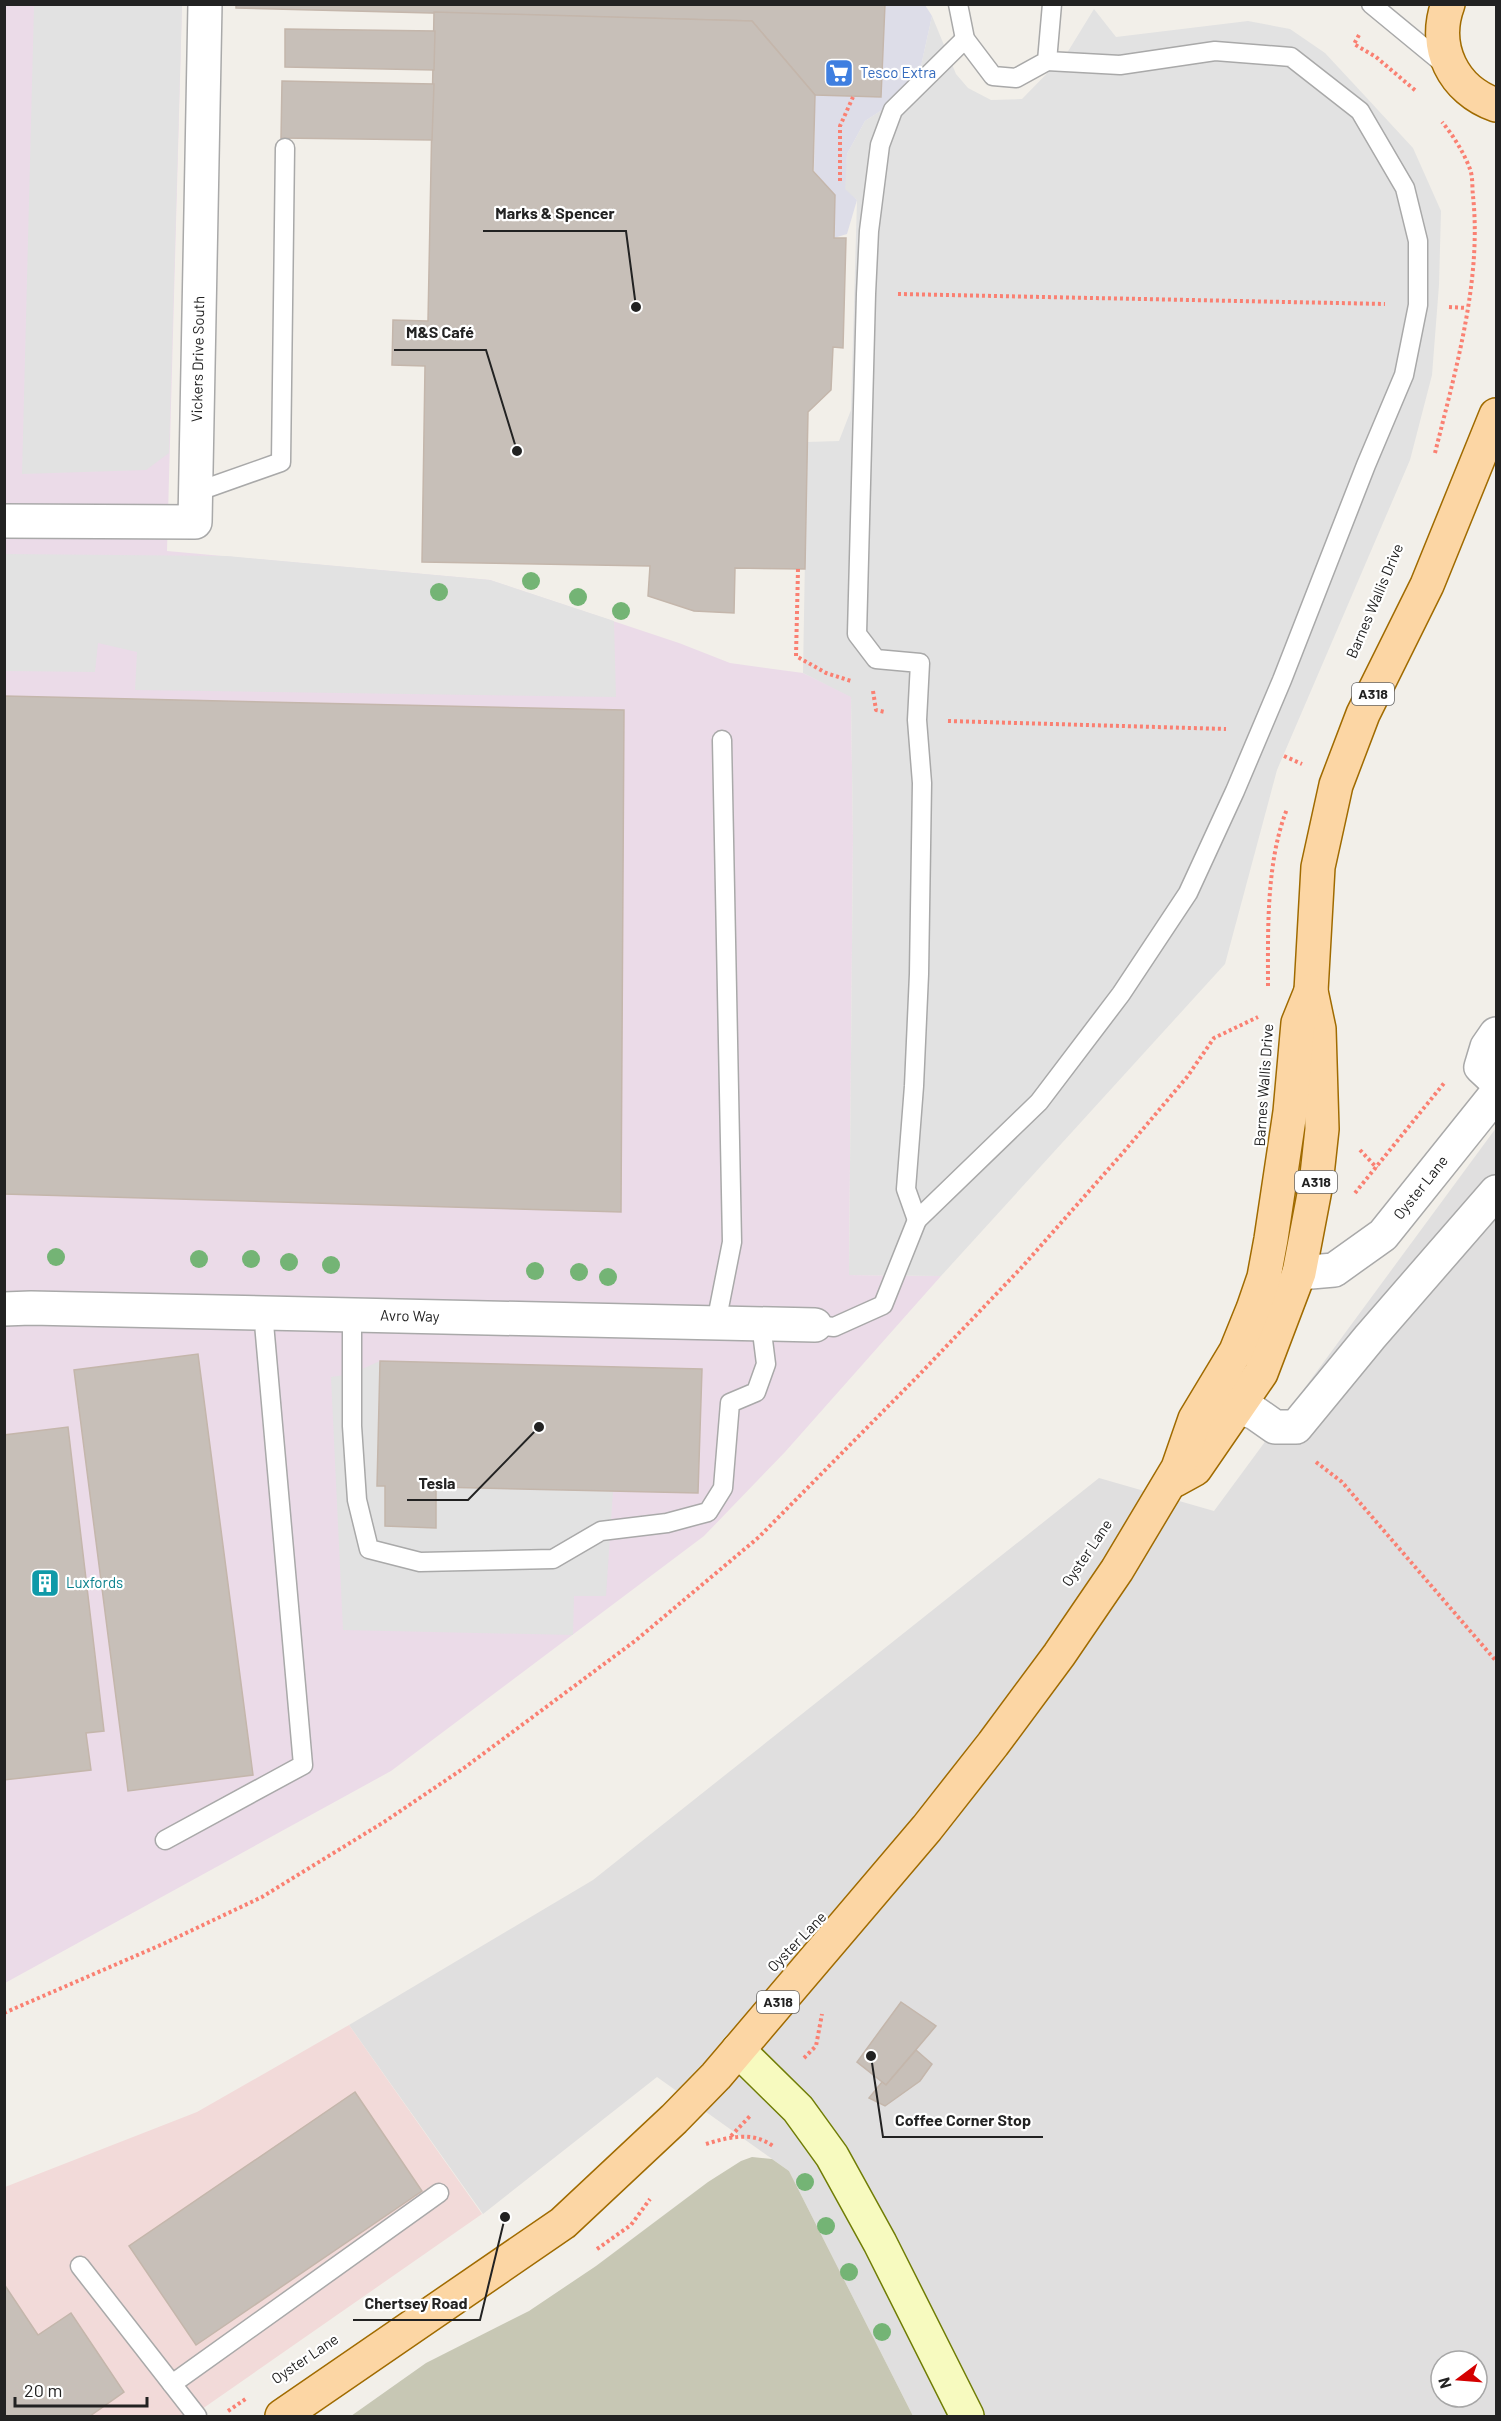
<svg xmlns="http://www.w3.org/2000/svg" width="1501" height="2421" font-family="Barlow,sans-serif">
<rect width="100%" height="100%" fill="#f2efe9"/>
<!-- residential -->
<path fill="#e0dfdf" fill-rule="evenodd" d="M1496,1128V2416H913L789,2171L657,2077L483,2214L349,2025L593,1880L1099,1478L1214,1511ZM1441,2361H1477V2397H1441Z"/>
<!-- commercial -->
<path fill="#f2dad9" d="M349,2025L482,2214L192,2416H5V2187L197,2112Z"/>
<!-- industrial -->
<path fill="#ebdbe8" d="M5,5H182L167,551L490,580L679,643L730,663L803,673L851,696L853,837L849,1275L941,1276L785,1452L704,1536L391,1771L5,1983Z"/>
<!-- construction -->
<path fill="#c7c7b4" d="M752,2157L772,2159L789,2171L913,2416H351L426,2363L529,2311L596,2266L708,2182L741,2161Z"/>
<!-- parking -->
<g fill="#e2e2e2">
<path d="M34,5H182L169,453L146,470L22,474Z"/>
<path d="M1094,9L1116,37L1248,21L1290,29L1325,53L1365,96L1413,148L1441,211L1439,285L1432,375L1410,460L1277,770L1225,964L941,1276L849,1275L853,837L851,697L803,673L807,442L839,441L851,410L857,200L844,189L847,154L865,121L885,108L919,75L932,16L956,74L968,88L991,100L1022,99L1067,53Z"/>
<path d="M5,554L227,556L490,580L614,621L616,697L135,690L137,652L98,643L95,672L5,671Z"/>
<path d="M380,1361L377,1485L385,1486V1526L436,1528V1487L613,1491L606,1596H574L573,1635L343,1630L331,1377L351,1374Z"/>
</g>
<!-- plaza -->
<path fill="#dddde8" d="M884,5H925L932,16L919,75L885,108L865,121L847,154L845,189L857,200L847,234L834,238L835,195L814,171L815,95L881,97Z"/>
<!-- building -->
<g fill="#c7bfb8" stroke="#c4b6ab" stroke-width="1.5">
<path d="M236,4H885L881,97L815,95L752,21L236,8Z"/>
<path d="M434,12L752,21L815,95L813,171L835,195L834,238H846L843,348L833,347L831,390L808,412L805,569L735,568L734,613L694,611L648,596L650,566L422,562L425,366L392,365L393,320L428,321Z"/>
<path d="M285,29L435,31L434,70L285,67Z"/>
<path d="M282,81L434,84L432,140L281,138Z"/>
<path d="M4,696L624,710L621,1212L4,1194Z"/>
<path d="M198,1354L253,1775L128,1791L74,1370Z"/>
<path d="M380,1361L702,1369L698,1493L436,1487V1528L385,1526V1486H377Z"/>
<path d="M68,1427L104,1731L86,1733L91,1770L4,1780V1435Z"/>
<path d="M901,2002L936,2026L886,2085L857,2062Z"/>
<path d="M916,2050L932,2064L920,2081L885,2106L869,2098L882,2082L886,2085Z"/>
<path d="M355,2092L422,2191L196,2345L129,2246Z"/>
<path d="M4,2284L38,2335L71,2313L124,2392L90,2416H4Z"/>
</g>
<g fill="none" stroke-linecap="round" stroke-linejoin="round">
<!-- lane casing -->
<g stroke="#a9a9a9" stroke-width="21">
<g id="lane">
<path d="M958,4L965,39L993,76L1016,78L1047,61L1052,4"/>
<path d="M1371,4L1445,65"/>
<path d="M965,39L893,110L880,145L869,231L866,294L857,634L876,659L920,663L917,720L922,783L919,974L914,1086L906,1189L917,1220L1039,1102L1121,994L1188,893L1235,791L1282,680L1366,465L1404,375L1418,305V241L1405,188L1360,111L1291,57L1215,51L1120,65L1047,61"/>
<path d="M196,492L281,462L285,148"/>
<path d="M352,1315V1426L357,1500L369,1549L420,1562L553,1559L601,1531L667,1523L708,1512L723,1488L730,1403L756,1392L766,1364L761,1324"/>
<path d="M716,1323L732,1242L722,740"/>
<path d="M815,1325L834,1327L883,1305L917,1220"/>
<path d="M165,1840L303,1765L263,1312"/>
<path d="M80,2266L197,2416"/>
<path d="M172,2384L439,2193"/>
</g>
</g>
<!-- street casing -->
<g stroke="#a9a9a9" stroke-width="36">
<g id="street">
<path id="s1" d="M4,521L195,522L205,4"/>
<path d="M1496,1034L1487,1047L1481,1067L1496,1081"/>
<path id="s2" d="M1299,1273L1334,1270L1383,1235L1496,1094"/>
<path id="s3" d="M4,1309L31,1308L815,1325"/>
<path d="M1213,1397L1255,1413L1275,1427H1296L1370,1337L1496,1192"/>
</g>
</g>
<!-- secondary casing -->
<g stroke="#707d05" stroke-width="36">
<path id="secondary" d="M738,2050L798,2109L832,2156L880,2243L967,2416"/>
</g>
<!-- primary casing -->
<g stroke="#a06b00" stroke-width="36">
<g id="primary">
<path d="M1448,4C1432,47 1453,90 1496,105"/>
<path d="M1175,1480L1195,1469L1261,1373L1299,1273L1316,1184L1322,1129L1319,1029L1311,991L1318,867L1336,785L1363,714L1427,585L1496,415"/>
<path d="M282,2416L563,2223L674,2119L716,2076L927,1828L993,1744L1059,1655L1117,1570L1178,1468L1195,1419L1236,1351L1253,1309L1264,1277L1271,1239L1290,1112L1298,1023L1311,991"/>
</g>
</g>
<!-- path -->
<g stroke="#fa8072" stroke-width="4" stroke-dasharray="3 3" stroke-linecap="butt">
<path d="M1359,35L1354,44L1376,57L1416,91"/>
<path d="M840,181V126L853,97"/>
<path d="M898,294L1385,304"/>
<path d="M1449,307L1467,308"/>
<path d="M1435,453C1455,372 1482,281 1473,196C1472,188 1473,177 1470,169C1464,153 1453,135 1442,122"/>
<path d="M798,569L796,656L826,673L851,681"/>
<path d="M873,691L876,710L885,712"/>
<path d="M948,721L1226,729"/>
<path d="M1284,756L1302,764"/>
<path d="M1268,986C1268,930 1266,862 1287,809"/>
<path d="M1360,1150L1377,1168"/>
<path d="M1355,1193L1445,1082"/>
<path d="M1316,1462L1342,1482L1496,1661"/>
<path d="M4,2013L163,1944L262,1897L384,1822L464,1768L635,1641L759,1537L918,1376L1022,1267L1121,1155L1187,1077L1214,1038L1258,1017"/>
<path d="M804,2058L816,2046L822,2014"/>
<path d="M731,2136L750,2116"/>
<path d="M706,2144C729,2137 752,2131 773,2146"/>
<path d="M597,2249L631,2225L650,2199"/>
<path d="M228,2411L247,2398"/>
</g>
<!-- lane -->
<use href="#lane" stroke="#fff" stroke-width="18"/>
<!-- street -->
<use href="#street" stroke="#fff" stroke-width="33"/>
<!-- secondary -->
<use href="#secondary" stroke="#f7fabf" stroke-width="33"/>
<!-- primary -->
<use href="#primary" stroke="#fcd6a4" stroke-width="33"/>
</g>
<!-- trees -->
<g fill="#74b475">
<circle cx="531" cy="581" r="9"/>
<circle cx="439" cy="592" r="9"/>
<circle cx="578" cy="597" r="9"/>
<circle cx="621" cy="611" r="9"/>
<circle cx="56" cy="1257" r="9"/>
<circle cx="199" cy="1259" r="9"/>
<circle cx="251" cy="1259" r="9"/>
<circle cx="289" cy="1262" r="9"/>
<circle cx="331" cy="1265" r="9"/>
<circle cx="535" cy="1271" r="9"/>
<circle cx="579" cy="1272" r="9"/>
<circle cx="608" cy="1277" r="9"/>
<circle cx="805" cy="2182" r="9"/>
<circle cx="826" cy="2226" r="9"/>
<circle cx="849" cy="2272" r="9"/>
<circle cx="882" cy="2332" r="9"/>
</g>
<!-- icons -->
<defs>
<g id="supermarket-square" transform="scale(1.5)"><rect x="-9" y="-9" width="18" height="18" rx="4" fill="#3f7fe0" stroke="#fff"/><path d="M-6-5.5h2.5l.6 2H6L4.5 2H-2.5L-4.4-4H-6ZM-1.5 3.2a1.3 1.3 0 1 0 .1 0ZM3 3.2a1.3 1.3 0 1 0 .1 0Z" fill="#fff"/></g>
<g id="building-square" transform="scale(1.5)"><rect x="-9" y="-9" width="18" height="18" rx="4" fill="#0f9aa8" stroke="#fff"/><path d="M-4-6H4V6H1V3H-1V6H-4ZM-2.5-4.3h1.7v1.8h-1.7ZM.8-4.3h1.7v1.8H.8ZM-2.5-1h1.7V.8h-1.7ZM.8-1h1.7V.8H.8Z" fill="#fff"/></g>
</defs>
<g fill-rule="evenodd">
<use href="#supermarket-square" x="839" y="73"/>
<use href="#building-square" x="45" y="1583"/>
</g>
<g text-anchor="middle" stroke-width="4.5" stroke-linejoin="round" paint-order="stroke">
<!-- shield labels -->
<g fill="#fff" stroke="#646464" stroke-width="1.5">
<rect x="1352" y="683" width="42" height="22" rx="4.5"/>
<rect x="1295" y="1171" width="42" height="22" rx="4.5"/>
<rect x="757" y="1991" width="42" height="22" rx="4.5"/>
</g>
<g font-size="14" font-weight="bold" fill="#222">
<text x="1373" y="699">A318</text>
<text x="1316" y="1187">A318</text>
<text x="778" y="2007">A318</text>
</g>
<!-- shop labels -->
<g font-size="15" fill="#366cbe" stroke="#fff" text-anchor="start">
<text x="860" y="78">Tesco Extra</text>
</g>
<!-- street labels -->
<g font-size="15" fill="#222" stroke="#fff">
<text dy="5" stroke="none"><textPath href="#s1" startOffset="354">Vickers Drive South</textPath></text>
<text transform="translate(1375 601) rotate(-67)" y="5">Barnes Wallis Drive</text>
<text transform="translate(1264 1085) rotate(-86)" y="5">Barnes Wallis Drive</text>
<text dy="5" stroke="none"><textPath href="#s2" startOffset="156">Oyster Lane</textPath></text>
<text dy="5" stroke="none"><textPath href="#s3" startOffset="406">Avro Way</textPath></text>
<text transform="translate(1087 1553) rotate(-56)" y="5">Oyster Lane</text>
<text transform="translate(797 1942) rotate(-46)" y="5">Oyster Lane</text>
<text transform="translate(305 2359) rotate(-34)" y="5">Oyster Lane</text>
</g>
<!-- culture labels -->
<g font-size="15" fill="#0d838f" stroke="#fff" text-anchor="start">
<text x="66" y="1588">Luxfords</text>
</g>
</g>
<!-- callouts -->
<path fill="none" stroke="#222" stroke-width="2" d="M636 307L626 231H483M517 451L486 350H394M539 1427L468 1500H407M871 2056L883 2137H1043M505 2217L480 2320H353"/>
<g fill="#222" stroke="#fff" stroke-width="2">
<circle cx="636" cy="307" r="6"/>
<circle cx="517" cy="451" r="6"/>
<circle cx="539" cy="1427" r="6"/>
<circle cx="871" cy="2056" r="6"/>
<circle cx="505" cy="2217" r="6"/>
</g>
<g font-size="16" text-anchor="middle" font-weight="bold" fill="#222" stroke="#fff" stroke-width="4.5" stroke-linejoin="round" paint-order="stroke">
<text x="555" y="219">Marks &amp; Spencer</text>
<text x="440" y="338">M&amp;S Café</text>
<text x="437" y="1489">Tesla</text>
<text x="963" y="2126">Coffee Corner Stop</text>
<text x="416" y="2309">Chertsey Road</text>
</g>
<!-- border -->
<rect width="1501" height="2421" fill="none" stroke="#222222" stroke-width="12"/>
<!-- north arrow -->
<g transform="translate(1459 2379) rotate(254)"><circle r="28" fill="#ffffff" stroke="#a7a7a7" stroke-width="1.5"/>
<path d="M0-4.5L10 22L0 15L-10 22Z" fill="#d40000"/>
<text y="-9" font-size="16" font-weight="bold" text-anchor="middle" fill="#222222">N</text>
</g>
<!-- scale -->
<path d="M15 2397v9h132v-9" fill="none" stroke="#222222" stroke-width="3"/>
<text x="24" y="2397" font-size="18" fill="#222222" stroke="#ffffff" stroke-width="4.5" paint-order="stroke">20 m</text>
</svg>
